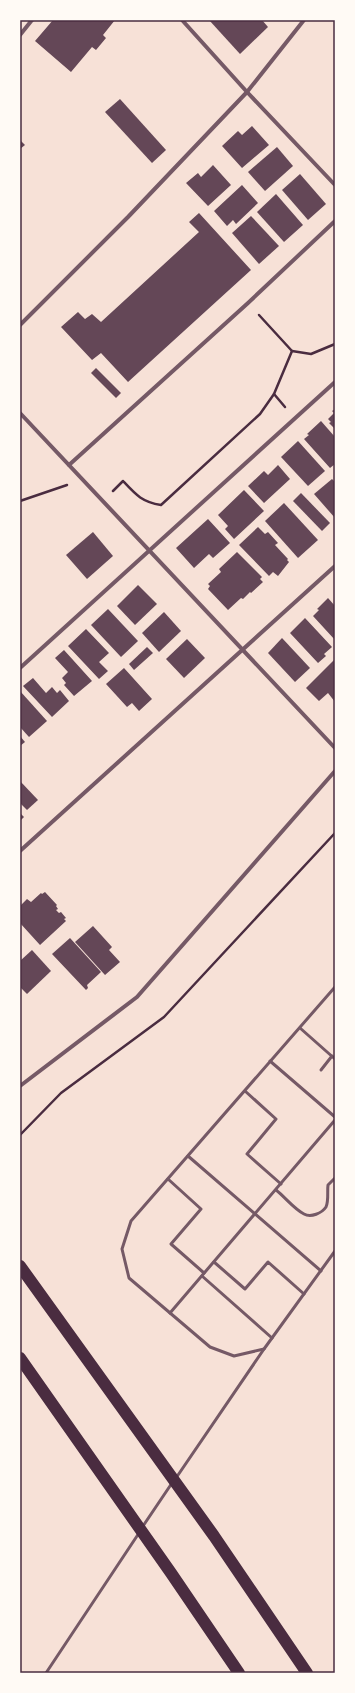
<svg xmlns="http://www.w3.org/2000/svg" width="355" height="1693" font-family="'PT Sans Narrow',sans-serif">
<rect width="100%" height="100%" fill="#f7e1d7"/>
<!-- building -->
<g fill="#644757">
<path d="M53,20H115L103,35L106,38L96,50L92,47L71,72L35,41Z"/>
<path d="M209,20H262L268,27L240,54Z"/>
<path d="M120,99L166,150L152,163L105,112Z"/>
<path d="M252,126L269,145L242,168L222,146L238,131L242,135Z"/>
<path d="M20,140L25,145L20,149Z"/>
<path d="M277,147L293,166L265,191L248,172Z"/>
<path d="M213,165L231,185L208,206L186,183L198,173L201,177Z"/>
<path d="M300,174L326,204L308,220L282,190Z"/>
<path d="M242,185L258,203L236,224L233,220L227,226L214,211Z"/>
<path d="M276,194L303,225L284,242L257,212Z"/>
<path d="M199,213L251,270L128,382L101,353L92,360L61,327L78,312L85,319L92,314L101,322L199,232L189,222Z"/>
<path d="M251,216L279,246L259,264L232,233Z"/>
<path d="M96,368L121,393L116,398L91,373Z"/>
<path d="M335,409V429L329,423L331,422L328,419L334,413L332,411Z"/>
<path d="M321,421L335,437V464L330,468L304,439L309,435L307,434Z"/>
<path d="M298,441L325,471L308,486L281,457Z"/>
<path d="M278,465L290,479L264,503L248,486L264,471L268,475Z"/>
<path d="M332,479L335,482V518L314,494Z"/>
<path d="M244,490L264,511L234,539L225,529L228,526L218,515Z"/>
<path d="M301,493L330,523L322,531L293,501Z"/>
<path d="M284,503L318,540L298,558L265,521Z"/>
<path d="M208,519L230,543L213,558L209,554L194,568L176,548Z"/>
<path d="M258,527L265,534L268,532L278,543L275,545L288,559L287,560L289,562L278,576L273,572L269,576L239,545Z"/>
<path d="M93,532L113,556L87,579L66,555Z"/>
<path d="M237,552L262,577L260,579L263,582L251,593L250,592L243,599L241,598L228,610L208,589L210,586L208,584L221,572L219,569Z"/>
<path d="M138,585L157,604L135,625L117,606Z"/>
<path d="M328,598L335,606V640L313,616L319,610L317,609Z"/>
<path d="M108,609L138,641L121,657L91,625Z"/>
<path d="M164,612L181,631L159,652L142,633Z"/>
<path d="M305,618L332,647L324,654L326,656L318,663L290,633Z"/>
<path d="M86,629L109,653L99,662L108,671L99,679L68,646Z"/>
<path d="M282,638L310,668L295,682L268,653Z"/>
<path d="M187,639L205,658L184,678L166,659Z"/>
<path d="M147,647L153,653L134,670L129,664Z"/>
<path d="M64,650L92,681L74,696L64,685L66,683L62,678L68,672L55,658Z"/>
<path d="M335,659V702L328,693L319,701L306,688Z"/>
<path d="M124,668L152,699L139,711L132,703L127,707L106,684Z"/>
<path d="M33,678L46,693L52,687L57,693L60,690L69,701L52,717L23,686Z"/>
<path d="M20,691L47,721L29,737L20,727Z"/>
<path d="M20,736L25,742L20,746Z"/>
<path d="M20,781L38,800L27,810L20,803Z"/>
<path d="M20,813L24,817L20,821Z"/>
<path d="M45,892L57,905L56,906L58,909L56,910L59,913L61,912L66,918L64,919L66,921L40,945L20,923V906L27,899L31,902L41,893L42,894Z"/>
<path d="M93,926L112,947L109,950L120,962L105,975L75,942Z"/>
<path d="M70,938L101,972L87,985L88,988L86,990L52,954Z"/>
<path d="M32,950L51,971L27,994L20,987V961Z"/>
</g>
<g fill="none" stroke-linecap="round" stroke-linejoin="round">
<!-- path -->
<g stroke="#4a2c40" stroke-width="2.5">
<path d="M259,315L292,351"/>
<path d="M274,394L285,407"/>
<path d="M113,491L123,481C136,495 142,502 161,505L260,414L274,394L292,351L311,354L335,344"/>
<path d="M20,501L67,485"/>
<path d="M20,1135L61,1093L164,1017L335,833"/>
</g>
<!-- service -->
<g stroke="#755966" stroke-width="3">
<path d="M335,987L131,1221L122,1249L129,1278L210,1347L234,1356L264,1349L335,1251"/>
<path d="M300,1028L335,1059"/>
<path d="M270,1061L335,1117"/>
<path d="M321,1070L332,1056"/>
<path d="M245,1091L276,1119L247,1154L281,1184"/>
<path d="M188,1156L321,1271"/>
<path d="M168,1179L201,1209L171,1244L204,1273"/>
<path d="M276,1190C285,1197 294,1209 304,1214C311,1218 322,1213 326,1207C329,1200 327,1192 328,1185L335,1178"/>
<path d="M214,1262L245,1289L268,1262L304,1294"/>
<path d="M202,1276L272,1338"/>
<path d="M170,1313L335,1120"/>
<path d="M176,1478L264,1349"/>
<path d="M143,1526L172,1483"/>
<path d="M46,1673L139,1533"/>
</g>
<!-- minor -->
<g stroke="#755966" stroke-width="4">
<path d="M182,20L247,92L335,185"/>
<path d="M20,35L32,20"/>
<path d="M20,325L128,217L247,92L304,20"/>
<path d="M20,413L335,748"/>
<path d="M69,465L248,303L335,221"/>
<path d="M20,668L335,382"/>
<path d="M20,851L335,566"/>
<path d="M20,1086L137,997L335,771"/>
</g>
<!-- motorway -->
<g stroke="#4a2c40" stroke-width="12">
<path d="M20,1266L214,1536L307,1673"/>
<path d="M20,1358L171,1573L239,1673"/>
</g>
</g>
<!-- border -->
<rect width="355" height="1693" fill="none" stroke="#fffaf5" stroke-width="42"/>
<rect x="21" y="21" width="313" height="1651" fill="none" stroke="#4a2c40" stroke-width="1.5"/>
</svg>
